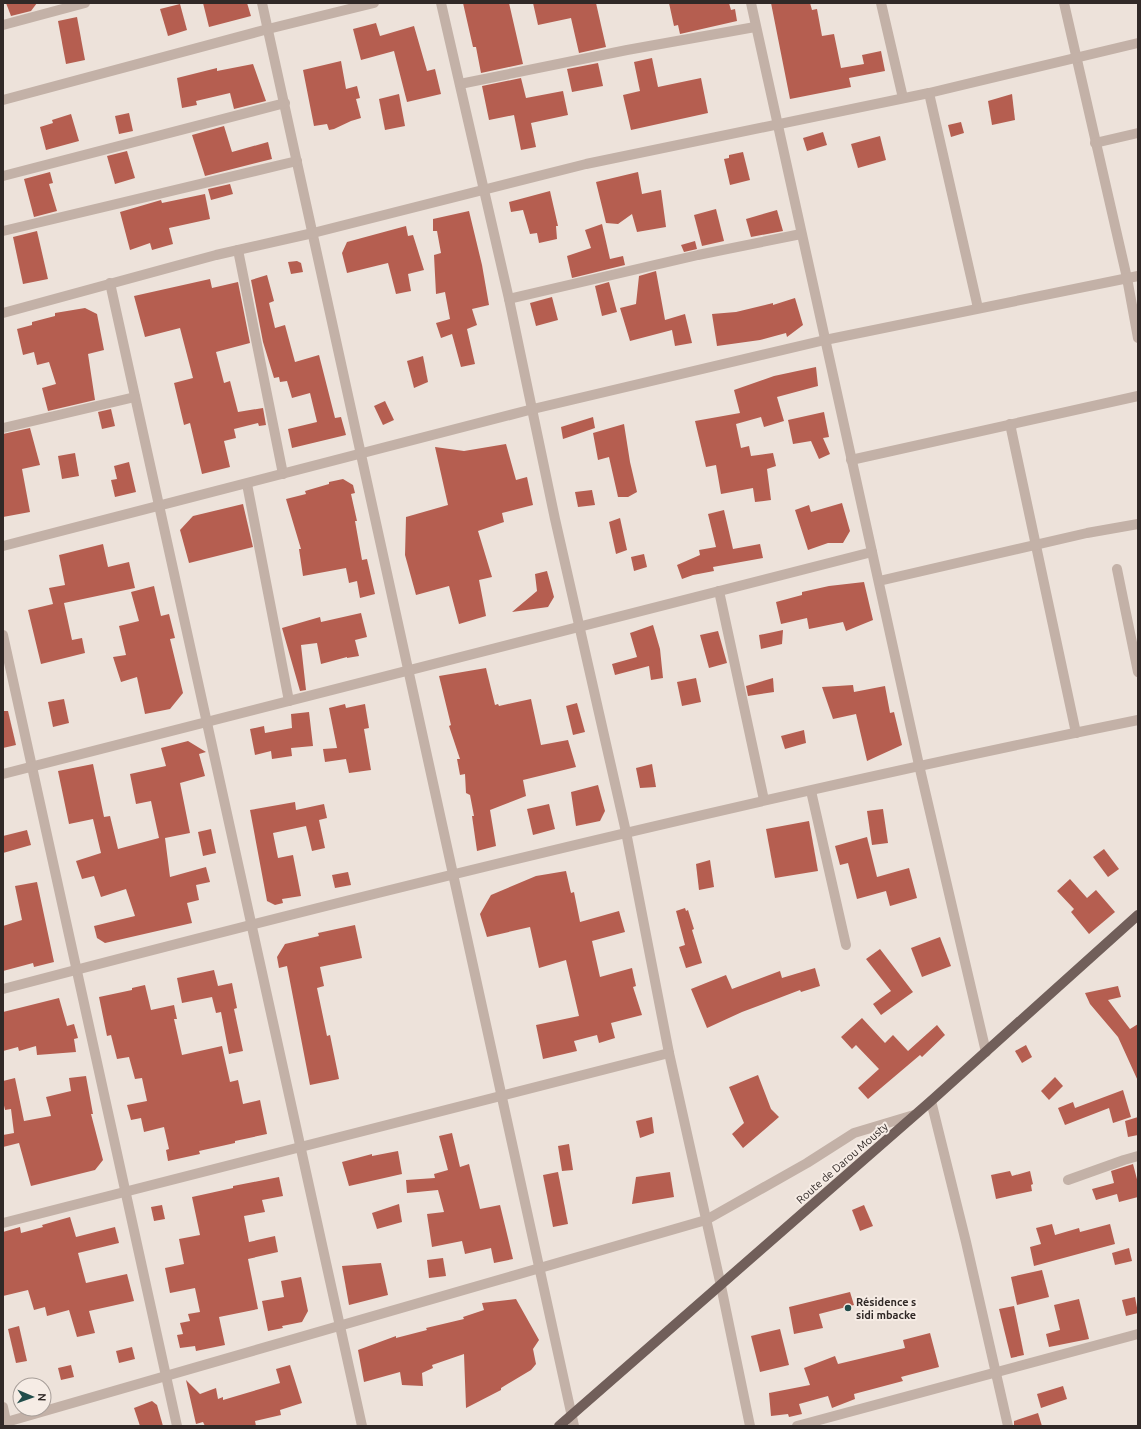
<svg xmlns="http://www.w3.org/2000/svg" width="1141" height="1429" font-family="Ubuntu,sans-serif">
<rect width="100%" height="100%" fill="#ede2da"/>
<!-- building -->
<g fill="#b55e50">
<path d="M6,3H37L31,11L11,16Z"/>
<path d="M203,3H247L251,16L209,27Z"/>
<path d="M463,3H509L523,64L481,73L476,47H473Z"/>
<path d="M533,3H596L606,47L579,53L571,18L538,25Z"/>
<path d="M669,3H729L731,10L735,9L737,21L680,34L678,25L674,26Z"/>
<path d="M771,3H810L812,10L817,9L822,36L834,34L841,68L864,64L862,55L881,51L885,71L849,78L851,87L790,99Z"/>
<path d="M180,4L187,30L168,36L160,9Z"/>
<path d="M77,17L85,60L66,64L58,21Z"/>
<path d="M376,23L380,36L414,26L427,71L435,69L441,94L407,102L394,51L361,60L353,29Z"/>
<path d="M652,58L658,87L701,78L708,113L631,130L623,95L640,91L634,62Z"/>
<path d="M341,61L346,89L357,86L360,98L356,99L361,118L351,121L334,129L329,130L327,124L314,126L303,70Z"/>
<path d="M598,63L603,86L572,92L567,69Z"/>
<path d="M253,64L266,101L234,109L230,93L196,101L197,105L182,108L177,78L217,68V71Z"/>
<path d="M521,78L526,98L563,91L568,115L531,123L536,147L521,150L514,115L489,120L482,86Z"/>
<path d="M399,94L405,126L385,130L379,99Z"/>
<path d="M1012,94L1015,120L992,125L988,101Z"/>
<path d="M129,113L133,131L119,134L115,116Z"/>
<path d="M71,114L79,141L46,150L40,127L53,123L52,120Z"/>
<path d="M961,122L964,133L951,137L948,125Z"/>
<path d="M224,126L232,152L268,142L272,159L205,176L192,135Z"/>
<path d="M823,132L827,145L807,151L803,138Z"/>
<path d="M880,136L886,160L858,168L851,144Z"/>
<path d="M127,151L135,178L115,184L107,156Z"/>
<path d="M743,152L750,180L730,185L724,159L729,158V155Z"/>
<path d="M50,172L53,183L49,184L57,211L34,217L24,179Z"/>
<path d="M638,172L642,194L661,190L666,227L637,232L632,214L618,224L606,223L596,182Z"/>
<path d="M230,184L233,194L211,200L208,189Z"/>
<path d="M550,191L558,226H556L557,239L539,243L537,233L530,234L523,210L511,212L509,202Z"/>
<path d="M205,194L210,219L169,228L173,244L152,250L150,243L130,250L120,212L161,200L162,203Z"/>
<path d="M716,209L724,241L702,246L694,215Z"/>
<path d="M777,210L783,231L751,237L746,219Z"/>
<path d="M469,211L482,265L489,305L472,309L477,325L467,329L475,364L461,367L452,334L441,338L436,323L450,319L445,292L436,294L434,255L441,253L437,231H433V219Z"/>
<path d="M602,224L610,259L623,256L625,265L572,278L567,256L591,248L585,230Z"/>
<path d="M406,226L408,236L413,235L424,270L408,274L411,291L396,294L388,263L347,273L342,253L347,242Z"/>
<path d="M37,231L48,279L23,284L13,237Z"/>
<path d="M695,241L697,249L684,252L681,245Z"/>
<path d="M297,261L301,263L303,272L291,274L288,262Z"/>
<path d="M656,271L665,320L685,314L692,343L675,346L672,330L630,341L620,308L636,304L639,276Z"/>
<path d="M267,275L274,301L269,303L275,328L285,325L295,362L319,355L335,418L341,417L346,435L292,448L288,429L317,422L310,393L292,398L287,381L280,382L279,377L274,378L263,342L251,280Z"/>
<path d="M210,279L212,288L238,282L250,343L216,352L224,383L230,381L238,412L263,408L266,425L259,426L258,423L234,429L236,438L224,441L230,467L202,474L190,423L184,425L174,383L193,378L180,328L145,337L134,296Z"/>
<path d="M609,282L617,312L602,316L595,286Z"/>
<path d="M552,297L558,320L536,326L530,303Z"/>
<path d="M795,298L803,325L787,337L786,333L760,340L717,346L712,314L736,312L773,303V305Z"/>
<path d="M85,308L97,314L104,350L88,354L95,400L48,411L42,388L56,384L49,362L37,365L34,352L23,355L17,329L32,325V322L55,316V313Z"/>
<path d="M423,356L428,382L414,388L407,361Z"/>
<path d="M816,367L818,386L777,397L784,421L764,427L761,417L736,424L741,448L749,446L751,456L773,453L776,466L767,469L771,500L755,502L753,488L721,494L716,465L706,467L695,421L740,413L734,390L774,376Z"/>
<path d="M385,401L394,420L383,425L374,406Z"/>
<path d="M111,409L115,426L102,429L98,412Z"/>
<path d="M824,412L829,437L823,438L830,454L819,459L811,441L793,444L788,420Z"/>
<path d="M593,417L595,428L563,439L561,427Z"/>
<path d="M624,424L630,462L637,492L628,497H618L609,457L598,460L593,433Z"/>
<path d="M30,428L40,465L22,469L30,512L3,517V434Z"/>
<path d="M506,444L516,480L527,477L533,505L502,513L504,522L478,531L492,577L479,580L486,616L459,624L449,586L416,595L405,555L406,517L448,505L435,447L464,451Z"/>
<path d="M75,453L79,476L62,479L58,456Z"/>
<path d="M129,462L136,492L115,497L111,480L117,479L114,466Z"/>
<path d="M343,479L353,485L355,493L351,494L357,521H355L362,560L367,559L375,594L360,598L357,581L349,583L346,568L303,576L299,549H301L286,499L306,494L305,491L329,484V482Z"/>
<path d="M592,490L595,505L578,507L575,492Z"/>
<path d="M842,503L850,531L843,543H828L808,550L795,510L809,505L811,512Z"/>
<path d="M243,504L253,547L189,563L180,530L193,516Z"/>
<path d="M724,510L733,549L760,544L763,558L713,567L714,571L693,575L682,579L677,565L700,555L699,550L716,547L708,514Z"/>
<path d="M620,518L627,550L616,554L609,522Z"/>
<path d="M103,544L108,567L129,562L135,588L64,603L72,640L82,638L85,653L41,664L28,610L53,604L49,588L65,585L59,555Z"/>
<path d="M644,554L647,567L634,571L631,557Z"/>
<path d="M547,571L554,597L548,607L512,612L537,591L535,574Z"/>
<path d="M864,582L873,620L846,631L843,622L809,629L807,618L781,624L776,602L802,595V592L829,586Z"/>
<path d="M154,586L161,616L169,614L175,638L170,639L183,693L170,709L145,714L137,677L121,682L113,657L126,655L119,626L139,621L131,592Z"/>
<path d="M361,613L367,637L355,640L359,656L347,658V657L321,664L317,643L301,645L306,690L300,691L282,628L320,617L321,622Z"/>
<path d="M653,625L660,649L663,678L651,680L649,666L615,675L612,664L637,657L630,633Z"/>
<path d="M783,630L782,644L761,649L759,635Z"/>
<path d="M718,631L727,663L709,668L700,635Z"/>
<path d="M486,668L495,705L498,704L499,706L531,699L541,745L568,740L576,767L523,780L526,796L490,810L496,846L477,851L472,816H474L470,795L466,793L465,774L460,775L457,759H460L449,726L451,725L439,676Z"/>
<path d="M696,678L701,702L682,706L677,682Z"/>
<path d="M773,678L774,692L748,696L746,686Z"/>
<path d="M853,685L854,692L885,686L890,713L894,712L902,745L867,761L856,714L833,719L822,687Z"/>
<path d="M64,699L69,723L53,727L48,702Z"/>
<path d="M577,703L585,732L573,735L566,706Z"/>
<path d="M345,704L346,708L365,704L369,728L364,729L371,770L349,773L346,759L325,762L323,749L337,748L329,708Z"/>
<path d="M3,711H8L16,745L3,748Z"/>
<path d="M309,712L313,746L291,748L292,756L272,759L271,751L255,755L250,729L264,726L265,733L292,728L291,714Z"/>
<path d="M804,730L806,743L785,749L781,736Z"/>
<path d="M188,741L206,752L199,754L205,776L180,783L190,833L165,838L170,877L206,867L210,882L196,885L199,900L187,903L192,923L105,943L97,938L94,926L135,916L126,889L101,897L94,876L82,879L76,861L101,853L93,819L69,824L58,771L93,764L104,817L110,816L118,849L159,838L151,801L136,804L130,774L166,766L161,748Z"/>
<path d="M652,764L656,787L640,788L636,768Z"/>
<path d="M598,785L605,811L600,821L576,826L571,792Z"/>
<path d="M295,802L296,810L324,804L327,818L319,820L325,848L312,851L306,826L273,833L278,858L293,855L301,896L282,899L283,903L275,905L267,901L250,810Z"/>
<path d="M549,804L555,829L533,835L527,809Z"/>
<path d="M883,809L888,843L872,845L867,811Z"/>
<path d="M809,821L818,871L775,878L766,829Z"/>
<path d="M211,829L216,853L203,856L198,832Z"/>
<path d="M27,830L31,845L3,853V836Z"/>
<path d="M867,837L877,877L909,868L917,898L890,906L886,891L857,899L848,863L840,865L835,846Z"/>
<path d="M1104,849L1119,869L1108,877L1093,857Z"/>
<path d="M710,860L714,887L699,890L696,864Z"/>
<path d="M566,871L571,893L574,892L580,922L619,911L625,932L592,941L600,977L632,968L636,986L633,987L642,1015L611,1023L615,1038L599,1043L597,1035L574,1041L577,1051L543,1059L536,1025L579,1016L566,960L539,968L530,927L487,937L480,914L491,895L536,876Z"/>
<path d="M348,872L351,885L335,888L332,875Z"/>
<path d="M1070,879L1087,898L1096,890L1115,912L1089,934L1071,912L1074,909L1057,891Z"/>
<path d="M37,882L54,962L34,967L33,963L3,971V926L22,920L15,886Z"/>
<path d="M685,908L686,911L688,910L694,929L692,930L702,963L686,968L679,947L685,945L676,911Z"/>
<path d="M355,925L362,958L320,967L324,986L317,988L327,1036L330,1035L339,1079L310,1085L287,966L279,968L277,957L285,944L319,936L318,933Z"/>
<path d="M940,937L951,966L922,977L911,948Z"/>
<path d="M880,949L913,992L881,1015L873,1004L891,991L866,959Z"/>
<path d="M815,968L820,986L801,992L800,990L742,1012L707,1028L691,989L726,975L732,989L780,971L782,978Z"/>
<path d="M214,970L218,986L232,983L237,1008L234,1009L243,1051L229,1054L221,1012L216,1013L212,997L182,1003L177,978Z"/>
<path d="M145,985L151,1010L174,1005L177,1019H174L182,1055L222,1046L230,1082L238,1080L243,1104L260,1100L267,1134L235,1141V1143L199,1151L200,1154L168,1161L166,1150L169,1149L164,1127L144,1132L141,1118L131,1120L127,1105L147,1101L142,1078L135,1079L129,1057L117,1059L111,1035L107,1036L99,997L132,990V988Z"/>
<path d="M1118,986L1121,997L1108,1000L1130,1029L1138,1024V1081L1118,1037L1090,1004L1085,993Z"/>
<path d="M59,998L67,1026L74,1024L78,1038L74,1039L76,1052L37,1055L36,1046L19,1051L18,1047L3,1051V1012Z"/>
<path d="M862,1018L885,1043L893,1035L908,1051L937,1025L945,1035L922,1057L920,1055L868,1099L858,1088L879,1069L856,1045L852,1049L841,1037Z"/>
<path d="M1026,1045L1032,1057L1022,1063L1015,1051Z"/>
<path d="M758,1075L771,1109L779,1117L743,1148L732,1134L744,1123L729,1087Z"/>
<path d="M86,1076L93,1114H91L103,1160L95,1170L31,1186L19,1143L3,1147V1135L14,1133L11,1109L5,1110L3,1101V1081L15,1078L24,1121L51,1116L46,1097L71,1091L69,1078Z"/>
<path d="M1055,1077L1063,1086L1049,1100L1041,1091Z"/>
<path d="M1123,1090L1131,1117L1113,1123L1109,1108L1065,1125L1058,1108L1073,1102L1075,1108Z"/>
<path d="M652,1117L654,1133L640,1138L636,1121Z"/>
<path d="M1138,1117V1135L1128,1137L1125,1121Z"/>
<path d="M452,1133L460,1167L469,1164L480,1209L500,1205L513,1259L494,1263L491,1248L465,1254L462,1241L432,1247L427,1214L444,1212L438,1190L407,1193L406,1180L435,1178L434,1174L448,1170L439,1136Z"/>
<path d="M569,1144L573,1170L562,1171L558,1146Z"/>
<path d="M398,1151L402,1174L349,1186L342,1162L372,1154V1156Z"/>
<path d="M1133,1164L1138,1183V1197L1119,1202L1117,1194L1096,1200L1092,1189L1114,1183L1111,1171Z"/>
<path d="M1010,1171L1012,1176L1030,1171L1033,1184L1031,1185L1032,1191L996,1199L991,1175Z"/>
<path d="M558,1172L568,1224L553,1227L543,1175Z"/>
<path d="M670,1172L674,1197L632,1204L636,1177Z"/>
<path d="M279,1177L283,1196L262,1200L265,1212L244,1216L249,1242L275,1236L278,1252L248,1259L258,1309L219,1317L225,1345L196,1351L195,1346L180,1348L177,1335L183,1334L180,1323L190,1321L188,1314L200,1312L195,1288L170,1293L165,1268L184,1264L179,1239L200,1235L192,1197L233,1188V1186Z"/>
<path d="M399,1204L402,1222L377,1229L372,1213Z"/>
<path d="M162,1205L165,1219L154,1221L151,1207Z"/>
<path d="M864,1205L873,1226L860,1231L852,1210Z"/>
<path d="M70,1217L76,1237L115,1227L119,1243L78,1253L86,1283L127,1274L134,1301L89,1311L95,1333L77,1337L69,1310L47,1316L45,1307L34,1310L28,1290L3,1296V1232L20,1227L21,1233L43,1227L42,1225Z"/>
<path d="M1052,1224L1055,1235L1079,1228L1080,1232L1110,1224L1115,1244L1034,1266L1030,1247L1041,1244L1036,1228Z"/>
<path d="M1129,1248L1132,1261L1115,1265L1112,1253Z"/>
<path d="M443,1258L446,1276L429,1278L427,1260Z"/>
<path d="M381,1263L388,1295L349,1305L342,1266Z"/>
<path d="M1042,1270L1049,1297L1017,1305L1011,1277Z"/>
<path d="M301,1277L308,1311L302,1322L282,1326L283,1328L268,1331L262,1301L284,1297L281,1281Z"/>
<path d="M850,1292L854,1305L819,1314L823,1328L794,1334L789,1307Z"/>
<path d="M1135,1297L1138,1313L1126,1316L1122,1300Z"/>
<path d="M516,1299L539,1340L533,1349L536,1364L531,1370L501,1388V1390L466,1408L464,1354L432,1365L433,1368L422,1373L423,1386L402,1385L400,1372L364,1382L358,1350L396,1336V1338L427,1330L426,1328L464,1319L463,1317L484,1310L482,1303Z"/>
<path d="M1079,1299L1089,1339L1049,1347L1046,1334L1060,1330L1054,1305Z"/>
<path d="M1014,1306L1024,1355L1011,1358L999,1309Z"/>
<path d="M19,1326L27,1361L16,1363L8,1329Z"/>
<path d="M780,1329L789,1365L760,1372L751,1336Z"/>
<path d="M930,1333L939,1367L901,1377L903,1381L854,1394L855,1399L832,1408L828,1396L799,1404L802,1414L789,1417L788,1414L771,1416L769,1393L810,1385L804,1368L835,1356L838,1364L905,1348L903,1340Z"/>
<path d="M132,1347L135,1359L119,1363L116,1351Z"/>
<path d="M71,1365L74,1377L61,1380L58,1368Z"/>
<path d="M290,1365L302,1403L280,1410L281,1415L255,1421L256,1426H205L203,1422L196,1424L186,1380L200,1394L216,1388L218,1399L223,1397V1400L280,1383L276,1369Z"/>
<path d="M1063,1386L1067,1399L1041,1408L1037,1394Z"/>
<path d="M152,1401L157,1405L163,1426H140L134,1408Z"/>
<path d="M1038,1413L1042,1426H1014V1421Z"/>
</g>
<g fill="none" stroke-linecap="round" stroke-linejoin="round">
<!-- minor -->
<g stroke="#c3b1a7" stroke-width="10">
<path d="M262,3L574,1426"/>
<path d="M441,3L509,299L555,519L626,832L669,1053L721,1286L750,1426"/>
<path d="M751,3L919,765L986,1052"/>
<path d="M881,3L903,98"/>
<path d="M1064,3L1127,278L1138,338"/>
<path d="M3,25L85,3"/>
<path d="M460,84L627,50L755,27"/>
<path d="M929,93L978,308"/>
<path d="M3,100L268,29L374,3"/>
<path d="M1095,143L1138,133"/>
<path d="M3,176L285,103"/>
<path d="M3,231L297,161"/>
<path d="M238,250L283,474"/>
<path d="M110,283L362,1426"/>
<path d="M509,299L698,255L801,234"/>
<path d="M3,313L216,255L313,233L586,164L929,93L1138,43"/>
<path d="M1010,424L1076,733"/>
<path d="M3,428L135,397"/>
<path d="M851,460L1138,396"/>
<path d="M247,484L289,701"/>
<path d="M3,546L533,409L825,340L1138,276"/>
<path d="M1117,569L1138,672"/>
<path d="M879,581L1087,533L1138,524"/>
<path d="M719,591L764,800"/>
<path d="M3,635L177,1426"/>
<path d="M3,774L872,552"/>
<path d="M811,791L846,945"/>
<path d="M3,989C379,890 757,797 1138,720"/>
<path d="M931,1101L966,1242L1008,1426"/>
<path d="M1068,1180L1124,1160L1138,1156"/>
<path d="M3,1223L669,1053"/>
<path d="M3,1407L7,1426"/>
<path d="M3,1423L706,1220L807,1163L854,1133L914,1115"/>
<path d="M797,1426L1138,1334"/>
</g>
<!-- major -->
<path stroke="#715f5a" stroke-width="10" d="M559,1426L931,1101L1138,915"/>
</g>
<!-- markers -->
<circle fill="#224d4b" stroke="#f6ece5" stroke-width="1.5" cx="848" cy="1308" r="4"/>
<g text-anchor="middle" stroke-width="4" stroke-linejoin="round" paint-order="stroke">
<!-- street labels -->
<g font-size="11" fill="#312927" stroke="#f6ece5">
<text transform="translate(842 1163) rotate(-41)" y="4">Route de Darou Mousty</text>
</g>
<!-- poi labels -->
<g font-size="11" font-weight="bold" fill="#312927" stroke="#f6ece5" text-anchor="start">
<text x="856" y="1306">Résidence s<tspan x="856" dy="13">sidi mbacke</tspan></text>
</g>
</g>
<!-- border -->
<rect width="1141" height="1429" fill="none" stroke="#312927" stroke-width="8"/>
<!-- north arrow -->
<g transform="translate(32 1397) rotate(92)"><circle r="19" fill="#f6ece5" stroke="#a79e99"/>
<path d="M0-3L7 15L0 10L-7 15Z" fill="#224d4b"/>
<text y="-6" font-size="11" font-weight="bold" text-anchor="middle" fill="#312927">N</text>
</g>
</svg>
